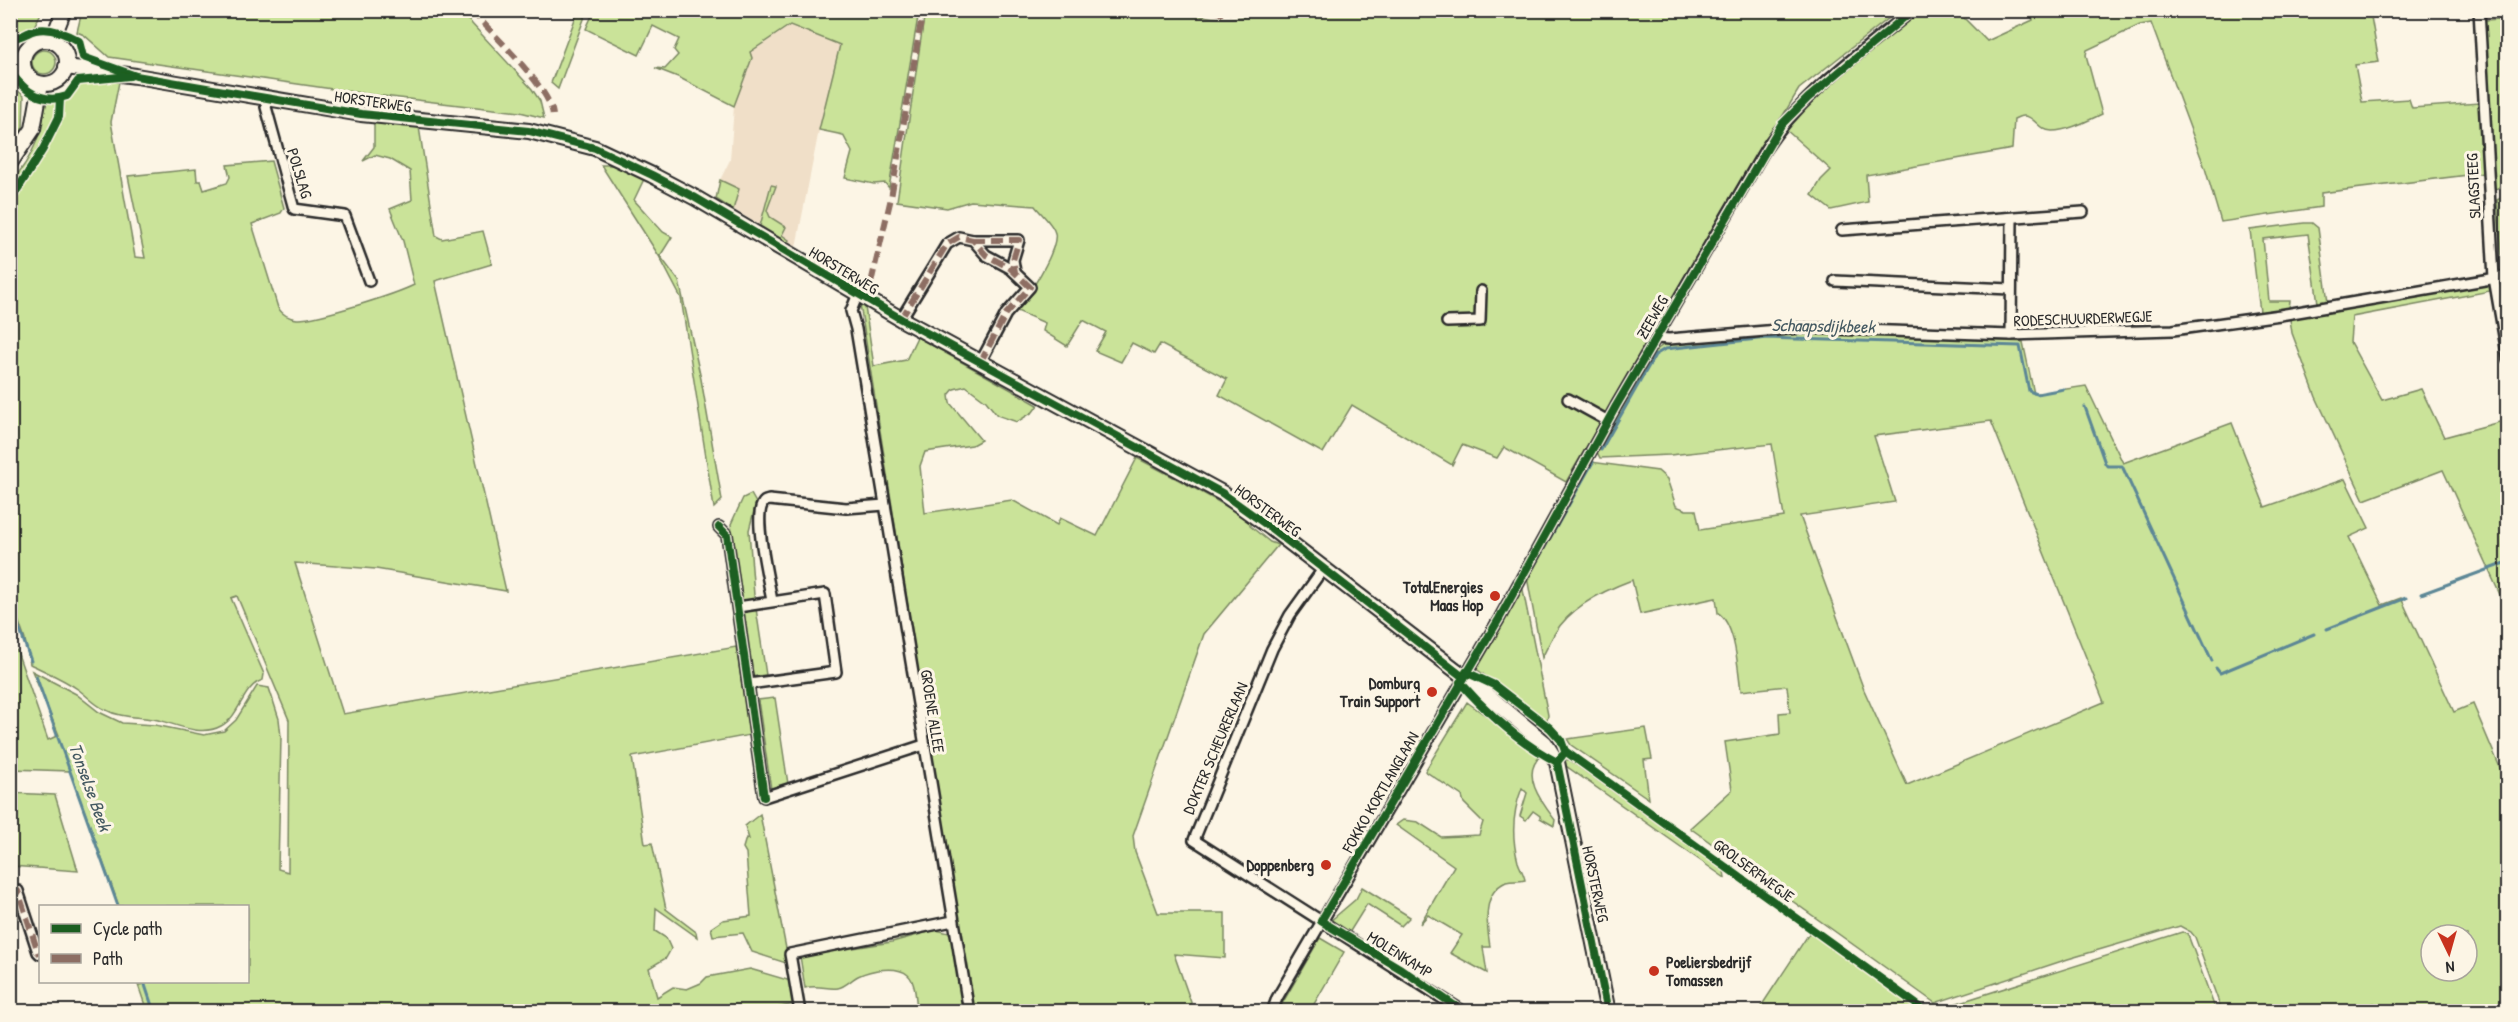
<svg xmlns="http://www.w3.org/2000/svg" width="2518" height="1022" font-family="'Patrick Hand',sans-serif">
<rect width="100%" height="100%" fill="#fcf5e5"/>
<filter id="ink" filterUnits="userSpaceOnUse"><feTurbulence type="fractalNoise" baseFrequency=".0167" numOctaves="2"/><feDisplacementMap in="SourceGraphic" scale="12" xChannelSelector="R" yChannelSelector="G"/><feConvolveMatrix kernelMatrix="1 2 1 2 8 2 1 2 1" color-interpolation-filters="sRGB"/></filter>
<g filter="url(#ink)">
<!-- built -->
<path fill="#f0dfc8" d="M790,25L841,45L819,130L796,247L716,199L720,180L730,160L734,106L752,58L750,52Z"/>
<!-- green -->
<g fill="#cae399" stroke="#7a8762" stroke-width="1.5" fill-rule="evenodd">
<path d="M1182,10C1215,24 1247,17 1281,10L1898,11L1799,89L1686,275L1566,482L1504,447L1497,458L1462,445L1452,465L1352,405L1323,453L1219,395L1227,379L1160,344L1154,354L1132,343L1121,362L1095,351L1106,332L1083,320L1067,346L1043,331L1045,323L1017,311C1027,297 1059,250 1055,233C1053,224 1041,214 1035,206L971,201L947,208L897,201L925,11Z"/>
<path d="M10,11L11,10L42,11C34,28 31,35 11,38Z"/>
<path d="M82,11H460L532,89L540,101L544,118L520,112L374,95L109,57L84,35L77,32Z"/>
<path d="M578,11H587L558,89L551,83Z"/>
<path d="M594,11H919L889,188L885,183L874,184L845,178L852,152L843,135L819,130L840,45L790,25L750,52L752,58L734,106L678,77L655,68L665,69L678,55L674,50L679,39L653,26L639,55L586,29Z"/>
<path d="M1921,11H1957L1987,41L2033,20L2030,11H2370L2379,62L2355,65L2362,102L2409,99L2412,108L2479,103L2484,173L2321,193V207L2221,222L2205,168L2151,23L2140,25L2087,50L2086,55L2102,114C2087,121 2068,131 2052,131C2035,131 2034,108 2014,119L2012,149L1866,175L1868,202L1831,210L1812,195L1821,180L1831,170L1785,129C1819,83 1876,47 1921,11Z"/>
<path d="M2500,19L2502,37L2507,40V183L2496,189L2492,186L2484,20Z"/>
<circle cx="44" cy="62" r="12"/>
<path d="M89,80L119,82L111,122L135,257L145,258L128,176L196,169L197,181H201L204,190L227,183L230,177L227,165L271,161L284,208L281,213L252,224L278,308C283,315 288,318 297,319C316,320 396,294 414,285L403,241L390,209L412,200L410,171L390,159L375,155L363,161L374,147V122L419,127L436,236L442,239L483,231L492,264L435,281L506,591L376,569L295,563L343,714L736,647L750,735L632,757L645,844L652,843L666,909L696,932L697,937L656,908L655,931L666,938L671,949L666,958L649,968L657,997L673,987L687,989L701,983L707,977L750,969L791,981L795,1004L757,1012L719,1011L718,1007L698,1012L147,1011L138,985L146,984L145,982H248V906H119L70,771L11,769V647L17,651L48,740L59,735L32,671L76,694L99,712L122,723L155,725L204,735L224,731L236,720L257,686L269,688L279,719L281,737L278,869L288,872L289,720L237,596L231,598L264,674L263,680C242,686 241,716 221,726C201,737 178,725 158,720C139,716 122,719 104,709C95,705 87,696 79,690C64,679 46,672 30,664L25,640L10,596L11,206L53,136L60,120L65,99L80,84Z"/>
<path d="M10,84L24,96L23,127L10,157Z"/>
<path d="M47,100H55L58,104L56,116L11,196V182C35,155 40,135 47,100Z"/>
<path d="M601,165H614L644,179L634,200L663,232L672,237L660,256L679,281L701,379L722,500L714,508L681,298L659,256Z"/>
<path d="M720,180L739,189L733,210L716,199Z"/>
<path d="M771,185L776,186L767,210L770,217L786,227L782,235L789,240L788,243L760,226Z"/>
<path d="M2507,195V272L2503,268L2497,200Z"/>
<path d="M2304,223H2312L2318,228L2328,302L2318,303L2308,234L2263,239L2269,301H2290L2289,308L2260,312L2250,230Z"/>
<path d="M2489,285L2490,291L2352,317L2350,342L2382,400L2421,389L2444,437L2507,420V610L2443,470L2364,500L2316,397L2292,333L2290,319Z"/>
<path d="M860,304L865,307L874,366L906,360L917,337L1038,405L1033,412L1017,422L997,415L986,401L966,386L954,389L949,395L950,403L981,440L972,445L925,452L920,466L925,513L1012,500L1057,525L1060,518L1097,536L1137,458C1175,478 1214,497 1250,521V526L1270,542L1278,545L1204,634L1133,836L1135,852L1158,913H1225V958L1174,954L1194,1011H972Z"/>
<path d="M1764,332L1853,333L2023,342L2034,394L2086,386L2123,463L2232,423L2265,507L2345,479L2369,528L2349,537L2382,605L2401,598L2454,712L2473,704L2507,784V1011H2378L2374,1003L2331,1011H2222L2195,937L2191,932L2180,926L2068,959L1935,1003L1690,828L1732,790L1725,742L1780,734L1779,713L1790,712L1787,686L1741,691C1738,671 1736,624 1718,613L1716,598L1640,614L1632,580C1605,590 1571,606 1555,633C1550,641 1546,650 1542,658L1527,577L1591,462L1658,471L1667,479L1676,506L1686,510H1696L1700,530L1784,517L1772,444L1670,455L1600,458L1597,452L1652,353L1666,343ZM1991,421L2104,702L1907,785L1864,690L1800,516L1895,502L1874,436ZM2431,935H2467V971H2431Z"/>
<path d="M751,494L756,503L749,530L754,595L766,675L749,677L731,524L743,498Z"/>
<path d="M1522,585L1548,715L1547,721L1475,668Z"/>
<path d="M775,698L788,784L771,789L758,700Z"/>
<path d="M1467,702L1541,756C1519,774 1543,804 1555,820L1554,826L1540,818V816L1533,811L1526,820L1520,816L1527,793L1522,788C1512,813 1511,836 1518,862C1520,868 1524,874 1525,880C1519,882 1513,880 1506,882C1481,893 1487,926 1490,947H1483L1487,973L1450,953L1462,935L1428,915L1420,924L1454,866L1396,825L1403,820L1418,822L1441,837L1479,835L1483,822L1464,803L1462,796L1425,771Z"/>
<path d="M1646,728L1652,759L1644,760L1649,799L1571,745L1567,739Z"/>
<path d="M1565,760H1569L1724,871L1725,878L1566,766Z"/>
<path d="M11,793L55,795L78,871L11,866Z"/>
<path d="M760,814L789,964L752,952L743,933L713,936L711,928L723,920L751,916L746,853L743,848L746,838L749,839L745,826Z"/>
<path d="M1362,887L1410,917L1401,926L1367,904L1349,933L1329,922L1356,899Z"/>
<path d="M936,930L954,934L966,1011H917C916,1002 916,982 908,975C897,965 870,970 858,976C852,979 845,987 838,988C828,990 818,984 805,988L800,956L892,942Z"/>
<path d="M1810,932L1923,1011H1758Z"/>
<path d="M2182,932L2188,935L2216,1011H1940L1945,1007Z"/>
<path d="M1320,938L1344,952L1310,1011H1278Z"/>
</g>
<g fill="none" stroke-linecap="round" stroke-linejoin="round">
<!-- stream -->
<g stroke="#5c8796" stroke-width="3">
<path d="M2085,407L2105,463L2107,466H2122L2212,661"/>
<path d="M1601,450L1655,355L1665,349L1767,338L2020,346L2029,391L2037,394L2064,389"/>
<path d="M1528,577L1593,462"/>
<path d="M2421,594L2508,562"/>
<path d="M10,603L31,661"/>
<path d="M2327,629L2406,598"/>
<path d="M2216,668L2220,673L2314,634"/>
<path d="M36,676L118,906"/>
<path d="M144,982L154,1012"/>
</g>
<!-- street casing -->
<g stroke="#2b2b2b" stroke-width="14">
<g id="street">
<path d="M2479,10L2494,278L2508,359"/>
<path d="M268,98L266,107L294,209L345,216L369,281"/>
<path d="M1842,230L2083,212"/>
<path d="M973,240H1019L1013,260L1015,272"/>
<path d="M1835,281L2010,289"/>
<path d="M858,294L851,311L856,329L969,1012"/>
<path d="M901,319L947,244L959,237L973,240L986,255L1010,268L1030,287L1006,314L980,363"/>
<path d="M1447,322L1480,321L1481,291"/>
<path d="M2011,335L2012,219"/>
<path d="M1656,338L1669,339L1801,328L2011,335L2173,330L2280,315L2508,276"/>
<path d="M1568,399L1608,421"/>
<path d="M719,527L727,535L764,797L924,745"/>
<path d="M1323,569L1290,615L1272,649L1194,840L1464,1012"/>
<path d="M772,601C769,582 754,521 762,505C764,501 765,501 769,500L846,508L885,505"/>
<path d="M738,607L825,594L836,672L749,684"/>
<path d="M10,893L18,891L38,952L40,954"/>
<path d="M800,1012L790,954L953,921"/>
<path d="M1272,1012L1277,998L1499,619L1616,406L1765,150C1802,93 1861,53 1913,10"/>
</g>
</g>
<!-- secondary casing -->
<g stroke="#2b2b2b" stroke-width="18">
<g id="secondary">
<circle cx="45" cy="62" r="22"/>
<path d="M52,41L64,10"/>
<path d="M66,67L136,76L361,114L529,131L595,148L652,175L694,197L901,319L1222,493L1271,528L1475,685L1545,743L1557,762L1608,1012"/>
<path d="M10,163L33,129L41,84"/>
</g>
</g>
<!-- street -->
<use href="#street" stroke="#fcf5e5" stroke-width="9"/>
<!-- secondary -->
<use href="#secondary" stroke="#fcf5e5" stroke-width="14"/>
<!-- quiet -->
<g stroke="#8d6e63" stroke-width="6" stroke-dasharray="12 6" stroke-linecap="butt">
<path d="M471,10C491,32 551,89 553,115"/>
<path d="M1211,10L1222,13L1235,10"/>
<path d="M973,240H1019L1013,260L1015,272"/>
<path d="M867,300L891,198L923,10"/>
<path d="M901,319L947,244L959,237L973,240L986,255L1010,268L1030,287L1006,314L980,363"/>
<path d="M10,893L18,891L38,952L40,954"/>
</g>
<!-- cycleway casing -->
<g stroke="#fcf5e5" stroke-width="11">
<g id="cycleway">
<path d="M10,39C19,38 21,36 28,33C44,24 65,33 79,41L83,57L136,76L361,114L529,131L595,148L652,175L694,197L901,319L1222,493L1271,528L1463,677"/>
<path d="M10,71C23,90 42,105 67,96L78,81L130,76"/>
<path d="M10,201L43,149L59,117L60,98"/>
<path d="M719,527L727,535L764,797"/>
<path d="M1466,672L1494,685L1550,728L1561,740L1565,751"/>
<path d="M1460,682C1487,713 1521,743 1557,762L1562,756"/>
<path d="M1565,751L1927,1012"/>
<path d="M1557,762L1608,1012"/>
<path d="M1464,1012L1401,969L1321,921L1499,619L1616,406L1781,125L1808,98L1913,10"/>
</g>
</g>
<!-- cycleway -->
<use href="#cycleway" stroke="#1b5e20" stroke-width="8"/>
</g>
</g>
<!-- markers -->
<g fill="#c8321e" stroke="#fcf5e5" stroke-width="2">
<circle cx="1495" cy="596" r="6"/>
<circle cx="1432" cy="692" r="6"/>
<circle cx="1326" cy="865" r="6"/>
<circle cx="1654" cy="971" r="6"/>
</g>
<g text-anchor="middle" stroke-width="6" stroke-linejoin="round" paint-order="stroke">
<!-- street labels -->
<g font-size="16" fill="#2b2b2b" stroke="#fcf5e5">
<text transform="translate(373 101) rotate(8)" y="6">HORSTERWEG</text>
<text transform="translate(300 173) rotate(73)" y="6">POLSLAG</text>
<text transform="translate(2473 186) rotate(-93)" y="6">SLAGSTEEG</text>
<text transform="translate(844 270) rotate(31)" y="6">HORSTERWEG</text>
<text transform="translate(1652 317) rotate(-60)" y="6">ZEEWEG</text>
<text transform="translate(2083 318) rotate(-2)" y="6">RODESCHUURDERWEGJE</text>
<text transform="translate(1268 510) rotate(36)" y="6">HORSTERWEG</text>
<text transform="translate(933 711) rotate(81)" y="6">GROENE ALLEE</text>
<text transform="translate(1215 748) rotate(-67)" y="6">DOKTER SCHEURERLAAN</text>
<text transform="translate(1380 792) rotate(-60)" y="6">FOKKO KORTLANGLAAN</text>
<text transform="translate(1754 870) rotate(36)" y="6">GROLSERFWEGJE</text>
<text transform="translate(1596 884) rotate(78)" y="6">HORSTERWEG</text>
<text transform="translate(1400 954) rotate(32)" y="6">MOLENKAMP</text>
</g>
<!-- poi labels -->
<g font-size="16" font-weight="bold" fill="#2b2b2b" stroke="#fcf5e5" text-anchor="end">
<text x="1483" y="593">TotalEnergies<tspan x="1483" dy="18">Maas Hop</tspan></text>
<text x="1420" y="689">Domburg<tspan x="1420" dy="18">Train Support</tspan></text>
<text x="1314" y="871">Doppenberg</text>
<text x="1666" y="968" text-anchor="start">Poeliersbedrijf<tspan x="1666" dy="18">Tomassen</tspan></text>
</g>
<!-- water labels -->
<g font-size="18" font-style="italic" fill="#445961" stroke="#fcf5e5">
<text transform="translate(1823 326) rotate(1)" y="6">Schaapsdijkbeek</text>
<text transform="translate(90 787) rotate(70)" y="6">Tonselse Beek</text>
</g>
</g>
<!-- margin -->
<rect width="2518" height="1022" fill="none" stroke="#fcf5e5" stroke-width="36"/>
<rect x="18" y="18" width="2482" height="986" fill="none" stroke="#2b2b2b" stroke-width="2" filter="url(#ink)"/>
<!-- legend -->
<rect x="39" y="905" width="210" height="78" fill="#fcf5e5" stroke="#a8a49b" stroke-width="1.5"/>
<rect x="51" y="924" width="30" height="9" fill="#1b5e20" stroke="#a8a49b" stroke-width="1.5"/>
<text x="93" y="935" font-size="18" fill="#2b2b2b">Cycle path</text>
<rect x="51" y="954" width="30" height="9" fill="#8d6e63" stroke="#a8a49b" stroke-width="1.5"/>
<text x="93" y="965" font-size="18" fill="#2b2b2b">Path</text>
<!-- north arrow -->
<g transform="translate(2449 953) rotate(175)"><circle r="28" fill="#fcf5e5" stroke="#a8a49b" stroke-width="1.5"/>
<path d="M0-4.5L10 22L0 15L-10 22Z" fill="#c8321e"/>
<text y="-9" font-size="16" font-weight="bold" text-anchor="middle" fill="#2b2b2b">N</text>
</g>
</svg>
